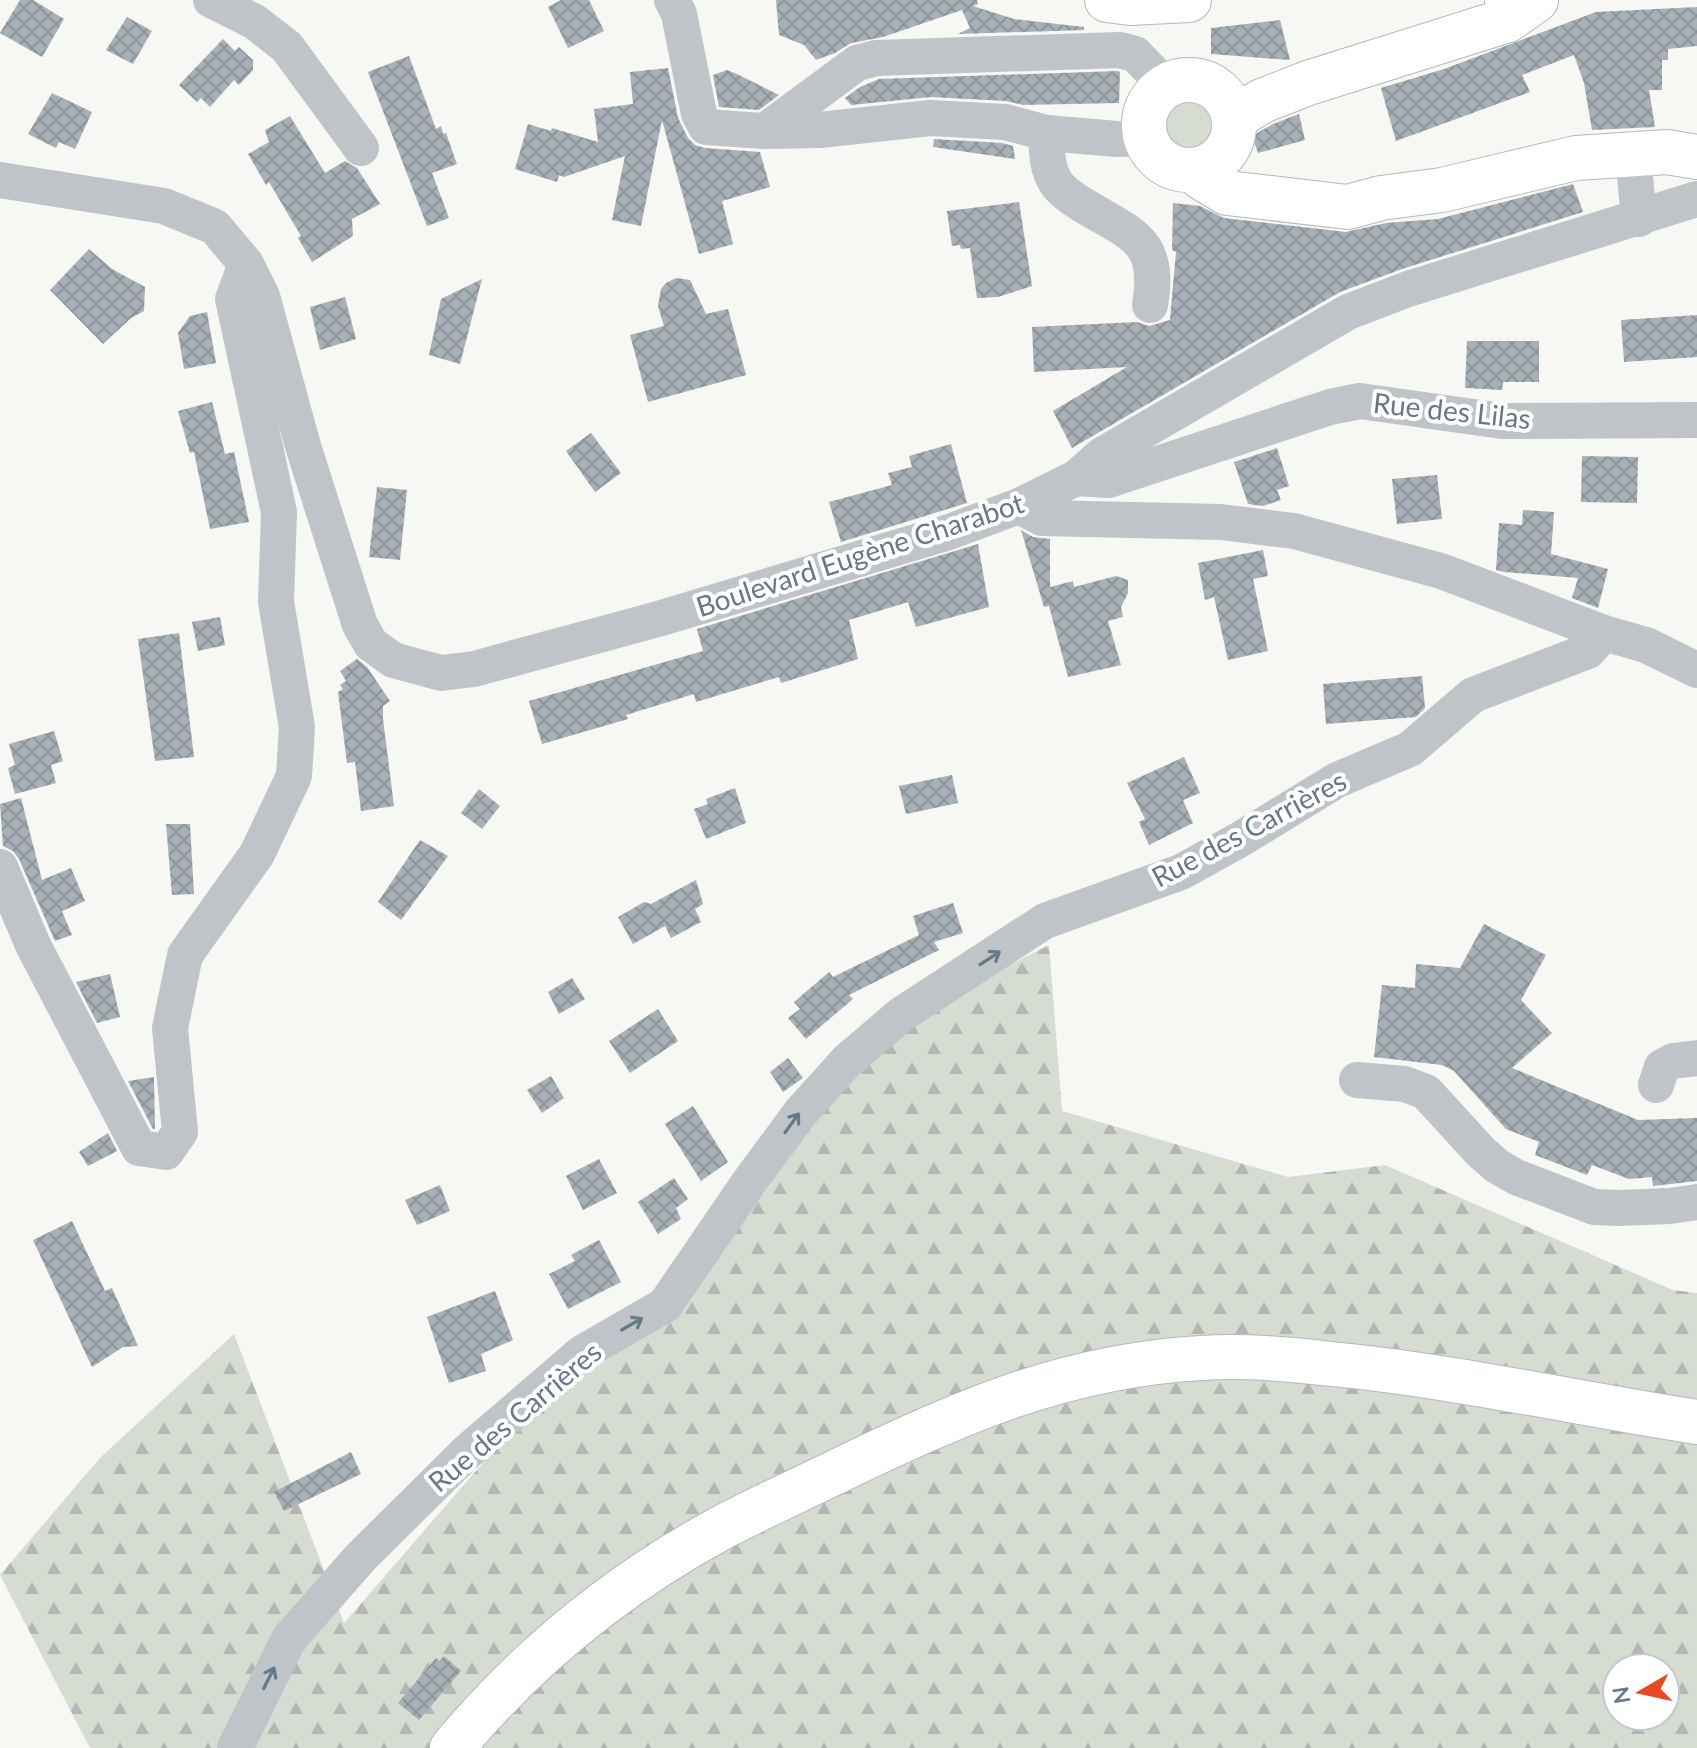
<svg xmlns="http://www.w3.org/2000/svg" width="1697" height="1748" font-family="Lato,sans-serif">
<defs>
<pattern id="forest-firs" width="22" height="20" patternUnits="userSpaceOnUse" patternTransform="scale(2)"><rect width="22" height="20" fill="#d7dcd3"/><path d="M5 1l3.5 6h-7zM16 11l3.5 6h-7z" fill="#b2b7b1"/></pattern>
<pattern id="building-cross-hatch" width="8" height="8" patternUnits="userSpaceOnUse" patternTransform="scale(2)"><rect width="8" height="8" fill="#a7b0b6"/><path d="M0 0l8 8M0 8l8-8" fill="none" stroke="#8c949a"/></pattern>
</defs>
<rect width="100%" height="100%" fill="#f7f7f4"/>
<!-- green -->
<circle fill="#d7dcd3" cx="1190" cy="125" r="29"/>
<!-- forest -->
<path fill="url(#forest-firs)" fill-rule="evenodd" d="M1049,945L1062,1111L1288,1177L1385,1165L1673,1290L1697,1293V1748H90L0,1575L100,1458L234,1334L344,1623L521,1419L681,1308L820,1115L907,1017ZM1617,1668H1665V1716H1617Z"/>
<!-- building -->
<g fill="url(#building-cross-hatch)">
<path d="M20,0H33L64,19L42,57L0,33Z"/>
<path d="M561,0H589L604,31L568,48L548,7Z"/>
<path d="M776,0H977L978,4L973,6L1014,19L1084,27V30L958,34L970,28L962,10L883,37L851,43L835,53L816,60L804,45L779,35Z"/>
<path d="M1697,7V46L1668,49V60H1662V90H1649L1655,127L1592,130L1584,83L1574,55L1522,75L1530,92L1396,141L1381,88L1444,69L1596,12Z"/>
<path d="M127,17L152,31L133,64L106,50Z"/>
<path d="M1280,20L1290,60L1211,54V28Z"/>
<path d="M223,39L235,51L239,47L253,60V70L239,85L234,80L210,107L201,98L197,102L179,85Z"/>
<path d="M409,56L436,129L441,126L443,134L446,133L457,164L432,173L449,218L427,226L368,72Z"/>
<path d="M668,68L678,118L688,138L695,145L705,148L760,152L770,187L722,201L733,244L699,254L662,120L641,226L612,220L625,156L564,177L559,175L557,182L515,169L528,124L551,131L552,128L598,142L594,109L633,104L630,72Z"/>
<path d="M727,70L737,74L779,95L759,110L719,107L713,75Z"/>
<path d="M1118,71L1120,72L1119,103L1023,105L1006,101L931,97L851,105L845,98L860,87L879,79Z"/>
<path d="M52,93L92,112L75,149L59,142L56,148L28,134Z"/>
<path d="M1299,114L1305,140L1258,153L1252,136L1273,124Z"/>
<path d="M290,116L325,173L345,161L357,168L380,204L352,219L353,236L312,262L298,238L301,236L269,182L266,185L248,154L269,142L265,130Z"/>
<path d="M934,139L1002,143L1013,146L1015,159L933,147Z"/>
<path d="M1573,184L1583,212L1402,269L1340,292L1072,448L1053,411L1127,367L1034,372L1032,327L1137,322L1149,326L1170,320L1176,252L1172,250L1173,203L1200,206L1224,218L1346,232L1386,223L1438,219Z"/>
<path d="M1019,202L1032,286L998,297L977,298L970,248L961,249L960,245L952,246L947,211Z"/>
<path d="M89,249L112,269L145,287L144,311L131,318L103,344L50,290Z"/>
<path d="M676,278L690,280L706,314L728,309L746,375L648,402L630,335L664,326L658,306L661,289L666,283Z"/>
<path d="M482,279L460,364L429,355L441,299Z"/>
<path d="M345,297L356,339L320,350L310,307Z"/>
<path d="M207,312L216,363L184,369L178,333L190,316Z"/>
<path d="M1697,315V357L1624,362L1621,320Z"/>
<path d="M1467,341H1539V382H1503L1502,390L1465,388Z"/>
<path d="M212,402L225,454L234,452L249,522L210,529L194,452L190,453L178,411Z"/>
<path d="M591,433L621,473L595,492L566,451Z"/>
<path d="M951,444L967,503L841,542L829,502L892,485L888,473L912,467L909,456Z"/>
<path d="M1277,448L1289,486L1277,490L1281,500L1263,506L1248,504L1234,462Z"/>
<path d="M1582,456L1638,457L1637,503L1581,502Z"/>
<path d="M1437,475L1442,519L1397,524L1392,479Z"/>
<path d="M377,487L407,490L400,560L369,557Z"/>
<path d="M1523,510L1554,512L1551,554L1608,569L1598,608L1572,598L1578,578L1504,572L1496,570L1499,523L1522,525Z"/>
<path d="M1021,530L1033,537L1050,539V587L1073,581L1074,587L1116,576L1128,580V593L1121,607L1123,617L1108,621L1121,665L1068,677L1049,606L1044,607Z"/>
<path d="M978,544L989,607L916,627L908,602L849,620L858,659L781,683L779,677L696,702L694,694L626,715L628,719L542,744L529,701L703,651L697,629Z"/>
<path d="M1263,550L1268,576L1253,579L1268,651L1228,660L1214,597L1205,600L1198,563Z"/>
<path d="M220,617L225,645L198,651L192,622Z"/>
<path d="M179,633L194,757L155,761L138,639Z"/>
<path d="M357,659L367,667L390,701L383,706V719L394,806L361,811L355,762L347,763L338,692L343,689L340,685L346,681L340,671Z"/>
<path d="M1422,676L1425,708L1416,717L1326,724L1323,684Z"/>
<path d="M54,731L63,761L51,765L56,783L15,794L8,768L15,765L9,744Z"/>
<path d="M1184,757L1200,793L1183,800L1193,823L1149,845L1139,822L1145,819L1127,783Z"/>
<path d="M952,775L958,803L906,814L899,786Z"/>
<path d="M735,788L746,823L706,839L694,809L708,804L706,799Z"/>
<path d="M479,789L500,806L482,829L461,813Z"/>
<path d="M21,798L42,880L71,868L85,901L62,911L72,935L55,941L19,859L13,851L3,846L0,804Z"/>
<path d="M166,824H190L194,894L172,895Z"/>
<path d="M420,840L448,856L401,920L378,902Z"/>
<path d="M696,880L703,904L695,909L701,922L671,938L665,926L633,944L618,917L644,902L651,904Z"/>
<path d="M953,903L963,933L934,942L939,950L849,995L853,999L806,1039L788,1018L800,1009L794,1002L829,972L833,977L919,935L913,916Z"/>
<path d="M1484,924L1546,955L1521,1000L1552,1033L1512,1068L1638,1120L1697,1118V1181L1653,1186L1652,1177L1629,1179L1592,1165L1587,1175L1535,1155L1539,1142L1506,1129L1454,1071L1442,1065L1374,1057L1382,985L1415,988L1416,964L1460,968Z"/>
<path d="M110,974L120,1017L97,1023L76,982Z"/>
<path d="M572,978L585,999L559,1014L548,992Z"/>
<path d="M658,1009L678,1041L630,1073L609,1041Z"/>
<path d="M788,1058L803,1078L783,1092L770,1072Z"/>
<path d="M551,1076L564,1098L542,1113L527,1090Z"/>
<path d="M154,1077V1079L155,1129H153L128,1081Z"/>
<path d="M693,1106L728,1162L701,1181L665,1124Z"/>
<path d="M108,1133L117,1151L88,1166L79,1152Z"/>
<path d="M599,1159L617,1193L583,1210L566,1176Z"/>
<path d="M674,1178L688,1199L676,1208L681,1219L658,1234L638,1202Z"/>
<path d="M440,1185L450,1211L417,1225L405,1200Z"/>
<path d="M72,1221L105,1291L112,1288L138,1346L123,1347L92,1367L33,1240Z"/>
<path d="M599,1240L621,1282L568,1309L549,1274L575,1261L571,1255Z"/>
<path d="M495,1291L513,1340L481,1354L486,1371L449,1383L427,1317Z"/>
<path d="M351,1452L361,1474L284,1511L274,1492Z"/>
<path d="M444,1656L461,1671L419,1720L398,1703L436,1658L439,1661Z"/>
</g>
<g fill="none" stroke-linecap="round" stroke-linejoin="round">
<!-- secondary casing -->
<g stroke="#b2b8bd" stroke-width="46">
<g id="secondary">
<circle cx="1189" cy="125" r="45"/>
<path d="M1234,118L1262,101L1308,83L1508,20L1535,1"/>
<path d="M1194,170L1202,178L1227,193L1348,207L1381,198L1442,190L1576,158L1667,152L1697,157"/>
<path d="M452,1748C527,1658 618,1584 721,1528C759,1508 799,1490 838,1471C957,1413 1067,1365 1202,1358C1245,1355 1289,1359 1332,1364C1455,1376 1575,1403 1697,1422"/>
</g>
</g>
<!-- primary casing -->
<g stroke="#b3b8bc" stroke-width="46">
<g id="primary">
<path d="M1107,0L1130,3L1189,0"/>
<path d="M1507,0L1520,4L1536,0"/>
</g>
</g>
<!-- street -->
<g stroke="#bfc4c8" stroke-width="36">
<path d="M211,0L255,22L287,47L361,148"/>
<path d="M672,0L679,14L699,114L706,127L765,131L820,130L930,118L1005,122L1046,133L1117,139L1145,138"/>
<path d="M765,131L857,63L876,58L1120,50L1135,54L1166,86"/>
<path d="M1046,133C1047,149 1046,166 1055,181C1060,190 1073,199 1083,205C1132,235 1161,239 1150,305"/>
<path d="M1633,154L1639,219"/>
<path d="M0,180L164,206L215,227L246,264L262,296L303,446L360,625L371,644L393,660L441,673L474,669L658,619L949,532L1019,506L1076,478L1102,455L1348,312L1408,289L1697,199"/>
<path d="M1076,478L1109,480L1330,407L1360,401L1502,421L1697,420"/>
<path d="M1019,506L1042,518L1221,522L1294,531L1441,571L1604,633L1646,645L1697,670"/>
<path d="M0,867L33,945L139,1148L166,1152L180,1132L170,1028L185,955L257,854L294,776L297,727L276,602L279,512L233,299L246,264"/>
<path d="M1357,1080L1405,1084L1426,1092L1480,1151L1497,1166L1516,1177L1594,1207L1618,1208L1670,1206L1697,1202"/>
<path d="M1656,1085L1662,1067L1673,1061L1697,1058"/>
<path d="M235,1748L289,1639L361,1557L467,1452L582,1353L665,1305L750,1181L801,1112L847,1061L902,1014L1045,921L1181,872L1239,840L1337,780L1410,749L1473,695L1588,651L1604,633"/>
</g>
<!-- secondary -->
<use href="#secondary" stroke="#fff" stroke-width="44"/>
<!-- primary -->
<use href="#primary" stroke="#fff" stroke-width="44"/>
</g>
<!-- one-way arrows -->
<defs><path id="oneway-shaft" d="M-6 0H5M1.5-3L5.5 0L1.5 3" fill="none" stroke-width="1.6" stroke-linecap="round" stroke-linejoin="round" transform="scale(2)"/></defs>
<g stroke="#657986">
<use href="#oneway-shaft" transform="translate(990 958) rotate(-33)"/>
<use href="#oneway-shaft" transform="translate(792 1123) rotate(-54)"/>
<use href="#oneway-shaft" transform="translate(632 1324) rotate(-30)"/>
<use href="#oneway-shaft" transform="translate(269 1678) rotate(-63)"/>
</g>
<g text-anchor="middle" stroke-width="8" stroke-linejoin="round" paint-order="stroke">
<!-- street labels -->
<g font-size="28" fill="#657986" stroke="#fff">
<text transform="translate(1452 411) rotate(6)" y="10">Rue des Lilas</text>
<text transform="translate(860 555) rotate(-18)" y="10">Boulevard Eugène Charabot</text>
<text transform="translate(1249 829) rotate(-28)" y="10">Rue des Carrières</text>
<text transform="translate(515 1417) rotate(-40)" y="10">Rue des Carrières</text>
</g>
</g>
<!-- north arrow -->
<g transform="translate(1641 1692) rotate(261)"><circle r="38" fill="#ffffff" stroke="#c1c9cf" stroke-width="2"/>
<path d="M0-6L14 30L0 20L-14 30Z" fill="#e74924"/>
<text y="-12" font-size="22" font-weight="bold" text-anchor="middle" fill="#657986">N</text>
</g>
</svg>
